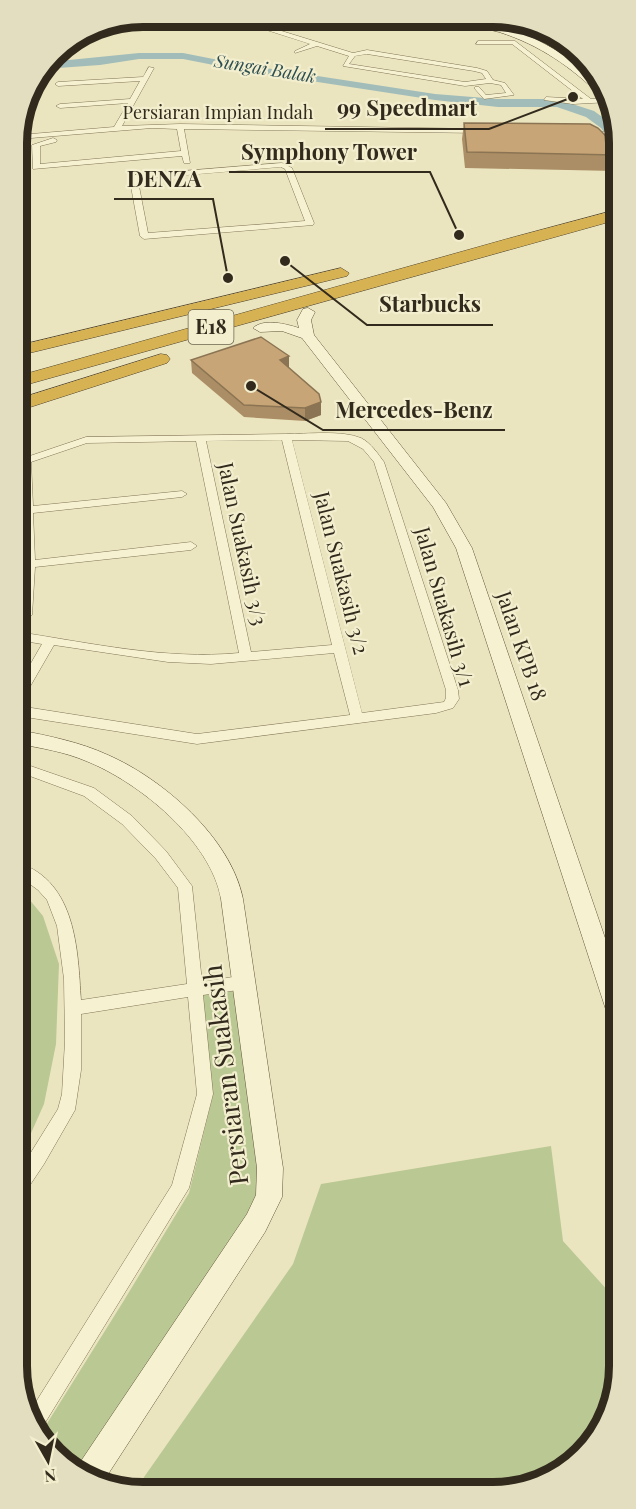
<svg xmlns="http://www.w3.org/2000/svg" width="636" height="1509" font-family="'Playfair Display',serif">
<rect width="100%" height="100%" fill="#ebe5bf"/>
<!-- green -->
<g fill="#bac894">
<path d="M19,887L43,916L59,964L56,1044L44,1104L24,1149L20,1147Z"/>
<path d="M239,989L262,1196L247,1222L81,1470L54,1456L41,1433L123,1302L189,1193L213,1095L202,994Z"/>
<path d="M551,1146L563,1241L619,1303V1374L593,1443L525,1488L135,1490L293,1264L321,1184Z"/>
</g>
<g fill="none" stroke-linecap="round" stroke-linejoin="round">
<!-- river -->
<path fill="#a2bdb9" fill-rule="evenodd" d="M139,53H183L239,64L435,94L498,99H557L594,111L609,122L615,131V143L611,142L601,128L586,117L557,107H498L435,100L239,70L183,59H139L100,65L44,69L49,62Z"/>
<!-- street casing -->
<g stroke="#827558" stroke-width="1">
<g id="street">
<path d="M226,17H236L353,53L367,50L477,68L487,71L493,80L505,83L514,95L484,99L475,89V87H479L486,95L506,93L501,85L490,83L465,86L343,66L349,56L317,46L295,53V51L310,44ZM367,54L474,71L482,73L486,79L465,82L349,64L355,56Z"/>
<path d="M301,18H308L305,20Z"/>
<path d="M373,18H385L393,21L390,23Z"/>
<path d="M499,19H505L507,22L503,26H499L501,22Z"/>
<path d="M511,19H518L531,26H526Z"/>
<path d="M539,31L544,33L533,36L530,34Z"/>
<path d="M550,36L555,39L545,42L542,40Z"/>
<path d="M478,41H515L591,99L608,98L610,102L573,104L544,100L546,97L583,99L512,44H476Z"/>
<path d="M575,49L580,52L567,55L564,53Z"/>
<path d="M149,67L154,68L122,126L180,124L481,129L485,131L481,133L184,129L190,163H184L182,156L33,169L32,145L53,138L57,140L56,142L40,146V164L181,151L177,129L152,128L31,138L27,136L31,134L114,127L128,103L60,108L56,106L60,104L130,99L140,81L58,86L55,84L58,82L143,77Z"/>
<path d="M587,131L615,132V136L584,135L583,133Z"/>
<path d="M282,163L292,168L314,223L313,225L144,239L140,236L130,181L135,175ZM281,167L285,169L305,221L148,233L138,181L140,179Z"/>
<path d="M286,434C307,434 342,430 361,438C371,443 378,454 384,462L458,690L459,699L453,708L436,713L197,744L19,716V706L197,734L350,715L334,653L211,664L168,662L54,645L24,697L19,698V684L42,644L18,640V632C91,643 165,660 239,653L196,441L87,443L31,462L33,506L182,491L187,494L182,497L33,513L35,560L191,542L197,546L191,550L35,567L32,615L26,619L20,615L23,564L21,465L18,466V460L86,437ZM282,440L332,645L251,652L206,441ZM292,440L348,441L363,449L374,462L446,690V698L444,702L362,713Z"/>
<path d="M19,762L94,788L132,816L166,851L192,886L202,982L245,975L251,977L253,982L251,987L245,989L203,995L213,1094L189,1188L40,1431L29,1413L172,1185L197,1094L188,997L81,1014V1070L75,1110L44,1164L26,1191L20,1194V1170L58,1109L62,1094L65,1041L64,979L57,926L47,900L38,890L19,876V863C76,882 78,950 81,1000L187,984L178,888L156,859L122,824L84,796L19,772Z"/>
</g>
</g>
<!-- secondary casing -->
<g stroke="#64563c" stroke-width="1">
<g id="secondary">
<path d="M450,19C498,14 582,54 607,97L601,96C571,67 540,45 499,32C484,28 462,27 450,19Z"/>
<path d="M308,308L315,312L311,320L314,335L446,503L472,548L618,976V1020L610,1017L606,1010L456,548L433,507L302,338L282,331L260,332L253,328C264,318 286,324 299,328L297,320L303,309Z"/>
<path d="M19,730C49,736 80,742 108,755C163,779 231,838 243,899L283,1168L282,1197L265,1232L103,1482L78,1468L79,1464L247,1214L256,1195L257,1168L221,899C211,841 139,782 86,761C65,752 41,748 19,744Z"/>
</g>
</g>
<!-- highway casing -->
<g stroke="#50432d" stroke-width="1">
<g id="highway">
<path d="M616,210V220L18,387V376L514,237Z"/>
<path d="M341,268L349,273L347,276L17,356V346Z"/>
<path d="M161,354L167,355L170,359L167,363L18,411V399Z"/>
</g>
</g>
<!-- street -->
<use href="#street" fill="#f6f1d1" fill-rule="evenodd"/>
<!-- secondary -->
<use href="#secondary" fill="#f6f1d1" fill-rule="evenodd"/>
<!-- highway -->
<use href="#highway" fill="#d7b252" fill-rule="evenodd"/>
</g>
<!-- wall -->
<g fill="#ab8e65">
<path d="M464,123L615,140V171L465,168L462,139Z"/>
<path d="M191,360L321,402V415L305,421L244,417L192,373Z"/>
</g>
<!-- shaded-wall -->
<g fill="#8b7453">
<path d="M289,356V369L280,360Z"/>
<path d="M321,402V415L305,421V408Z"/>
</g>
<!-- building -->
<g fill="#c7a576" stroke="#8b7453" stroke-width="1.5">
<path d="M464,123L590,124L598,128L609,139L615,140V155L467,152Z"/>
<path d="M261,337L289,356L280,360L319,394L321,402L305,408L244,405L191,360Z"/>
</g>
<g text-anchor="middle" stroke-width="4.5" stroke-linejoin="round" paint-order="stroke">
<!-- far-water labels -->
<g font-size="18" font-style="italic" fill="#2c4e52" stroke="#f3eece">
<text transform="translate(265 69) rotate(9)" y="6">Sungai Balak</text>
</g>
<!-- far-street labels -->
<g font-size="18" fill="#322a1c" stroke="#f3eece">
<text x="218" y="119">Persiaran Impian Indah</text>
</g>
<!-- shield labels -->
<rect fill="#f3eece" stroke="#6c6551" stroke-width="1.5" x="188.5" y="310" width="45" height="34" rx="4.5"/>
<g font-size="20" font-weight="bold" fill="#322a1c">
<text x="211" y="334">E18</text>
</g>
<!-- street labels -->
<g font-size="21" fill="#322a1c" stroke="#f3eece">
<text transform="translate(242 544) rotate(78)" y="7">Jalan Suakasih 3/3</text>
<text transform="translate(341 573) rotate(76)" y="7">Jalan Suakasih 3/2</text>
<text transform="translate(444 607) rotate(74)" y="7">Jalan Suakasih 3/1</text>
<text transform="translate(521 646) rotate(71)" y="7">Jalan KPB 18</text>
</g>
<!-- near-street labels -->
<g font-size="26" fill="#322a1c" stroke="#f3eece">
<text transform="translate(226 1075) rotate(-97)" y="9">Persiaran Suakasih</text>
</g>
</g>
<!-- crop -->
<path d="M0 0H636V1509H0ZM143 27H493A116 116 0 0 1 609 143V1366A116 116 0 0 1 493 1482H143A116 116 0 0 1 27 1366V143A116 116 0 0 1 143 27Z" fill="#e4dec0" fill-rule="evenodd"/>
<path fill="none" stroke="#322a1c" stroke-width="8" d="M143 27H493A116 116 0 0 1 609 143V1366A116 116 0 0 1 493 1482H143A116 116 0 0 1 27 1366V143A116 116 0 0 1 143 27Z"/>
<!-- callouts -->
<path fill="none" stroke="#322a1c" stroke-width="2" d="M573 97L489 129H325M459 235L430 172H229M228 278L213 199H114M285 261L367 325H493M251 386L323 430H505"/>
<g fill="#322a1c" stroke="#f3eece" stroke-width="2">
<circle cx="573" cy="97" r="6"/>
<circle cx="459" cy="235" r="6"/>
<circle cx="228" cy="278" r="6"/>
<circle cx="285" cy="261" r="6"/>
<circle cx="251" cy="386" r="6"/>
</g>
<g font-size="22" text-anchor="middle" font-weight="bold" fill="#322a1c" stroke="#f3eece" stroke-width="4.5" stroke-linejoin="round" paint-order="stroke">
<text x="407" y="116">99 Speedmart</text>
<text x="329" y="160">Symphony Tower</text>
<text x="164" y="187">DENZA</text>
<text x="430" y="312">Starbucks</text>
<text x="414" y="418">Mercedes-Benz</text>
</g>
<!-- north arrow -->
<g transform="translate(48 1461) rotate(171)" stroke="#f3eece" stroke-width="4.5" paint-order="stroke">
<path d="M0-4.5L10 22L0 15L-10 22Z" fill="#322a1c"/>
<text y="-9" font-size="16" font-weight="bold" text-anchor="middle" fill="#322a1c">N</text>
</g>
</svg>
